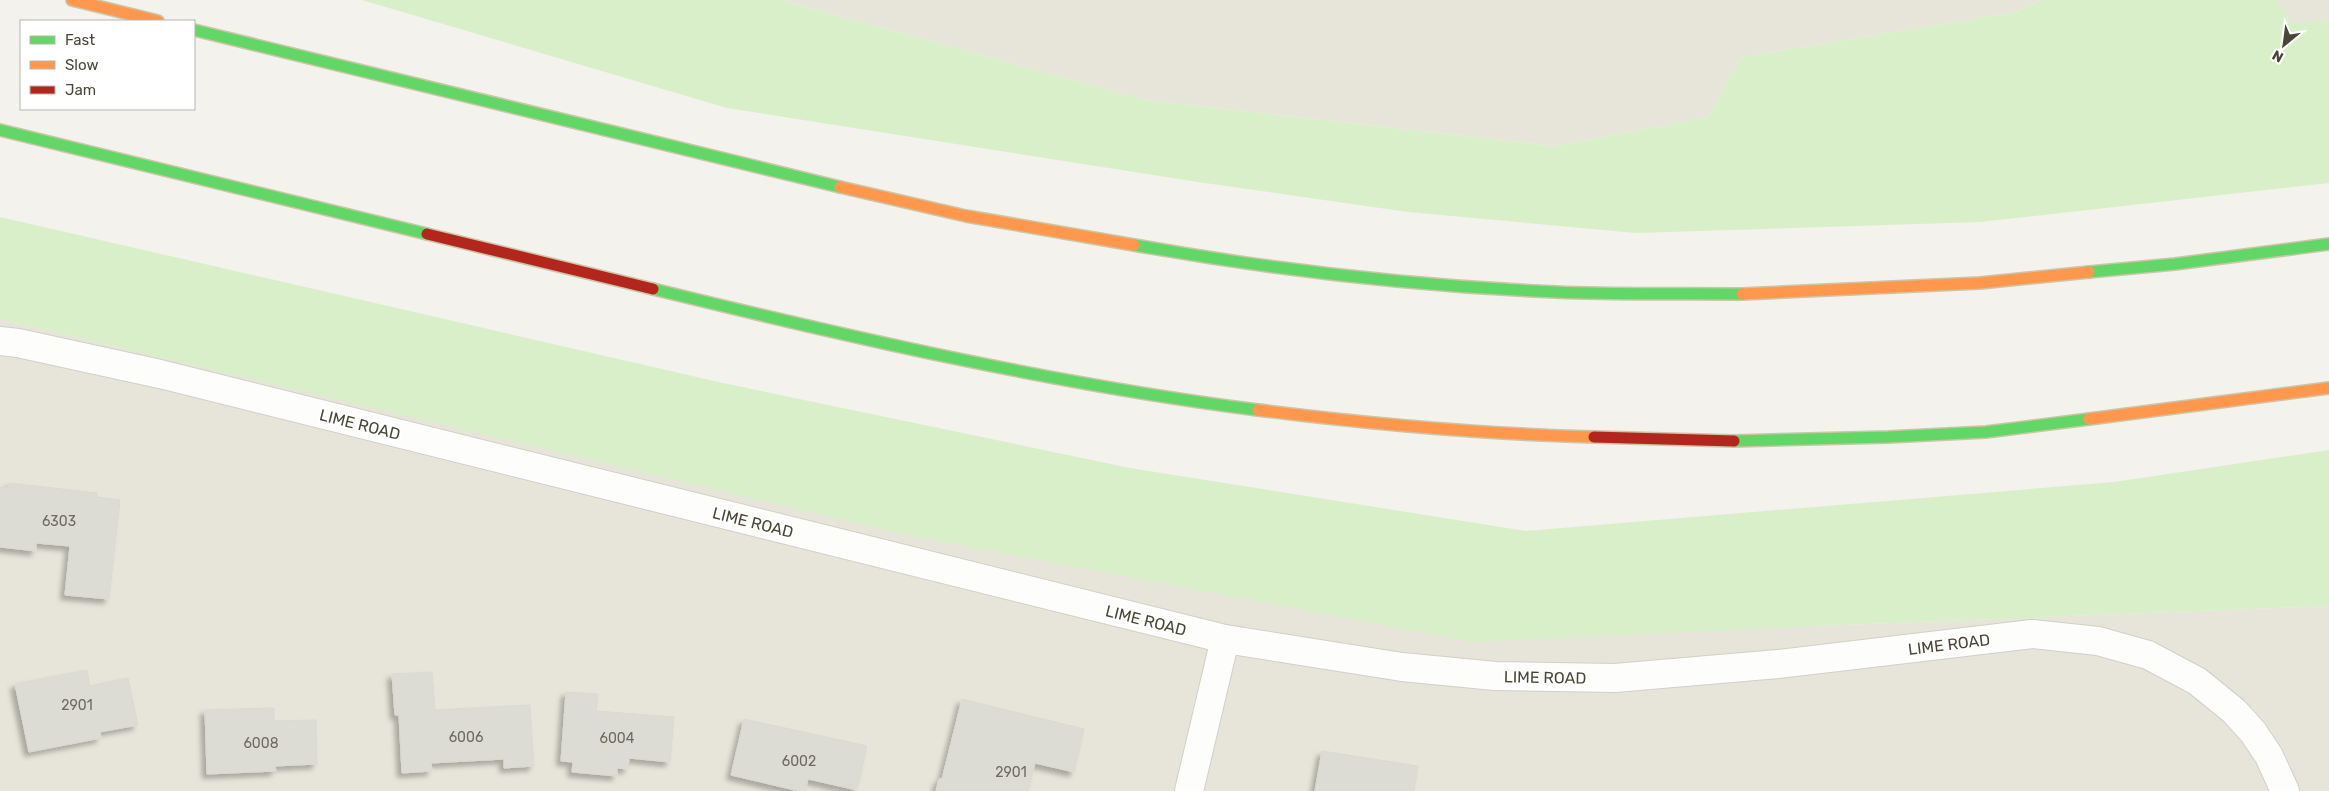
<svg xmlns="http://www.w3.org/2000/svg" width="2329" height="791" font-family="Rubik,sans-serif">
<defs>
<filter id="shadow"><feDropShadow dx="-4.5" dy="4.5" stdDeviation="2.5" flood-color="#0004"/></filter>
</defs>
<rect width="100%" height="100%" fill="#f3f2ec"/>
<!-- residential -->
<g fill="#e7e5d9">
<path d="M780,0H2041L2016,12L1741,57L1708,117L1555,146L1146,100Z"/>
<path d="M2278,0H2329V20L2292,25Z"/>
<path d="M0,319L216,370L1815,626L2329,606V791H0Z"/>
</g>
<!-- green -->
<g fill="#d9efca">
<path d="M362,0H780L1146,100L1555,146L1708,117L1741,57L2016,12L2041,0H2278L2292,24L2329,20V183L1980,222L1636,233L1408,212L1198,182L727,108Z"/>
<path d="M0,217L723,383L1130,468L1526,531L2114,482L2329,450V606L1815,626L1473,642L907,535L0,319Z"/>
</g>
<!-- building -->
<g fill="#dcdbd4" stroke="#dbdad2" filter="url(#shadow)">
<path d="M9,483L97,493V497L120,500L109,599L65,595L70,546L36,543V551L0,547V487L8,488Z"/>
<path d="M87,670L90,686L128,678L138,725L100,732L101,738L29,752L15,684Z"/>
<path d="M432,672L435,710L530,705L534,766L504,768V759L431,763L432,771L402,773L399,715H395L392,674Z"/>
<path d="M566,692L598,694L596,711L674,717L670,762L629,758L628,769L617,768V776L572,772L573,762L561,761Z"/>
<path d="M962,699L1084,729L1074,772L1035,763L1028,791H936L939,779H942Z"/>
<path d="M274,708V721L316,720L317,764L275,766L276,771L207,774L205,710Z"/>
<path d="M744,719L867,746L857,790L808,779L805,791H799L731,775Z"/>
<path d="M1322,751L1418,766L1414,791H1315Z"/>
</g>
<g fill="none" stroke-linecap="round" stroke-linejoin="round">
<!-- street casing -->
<g stroke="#d1d0c9" stroke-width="30">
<g id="street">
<path d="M0,341L18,343L160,374L1225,639L1402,667L1495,676L1615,678L1778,664L2032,634L2098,641L2148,655L2197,681L2234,711L2253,732L2269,756L2285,791"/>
<path d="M1189,791L1225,639"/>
</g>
</g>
<!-- fast casing -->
<g stroke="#ccc6a6" stroke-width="14">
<g id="fast">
<path d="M194,30L840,187"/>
<path d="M0,130L427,234"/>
<path d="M1134,245C1274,270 1415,286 1556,292C1618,295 1680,293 1742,294"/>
<path d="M2089,272L2175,264L2329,244"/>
<path d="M653,289C853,338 1054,384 1258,410"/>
<path d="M1734,441L1888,437L1986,432L2089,419"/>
</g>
</g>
<!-- slow casing -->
<g stroke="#ccc6a6" stroke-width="14">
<g id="slow">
<path d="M72,0L158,21"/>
<path d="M840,187L966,216L1134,245"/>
<path d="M1742,294L1980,283L2089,272"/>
<path d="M1258,410C1370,424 1482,434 1594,437"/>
<path d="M2089,419L2329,388"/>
</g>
</g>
<!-- jam casing -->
<g stroke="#ccc6a6" stroke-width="14">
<g id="jam">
<path d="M427,234L653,289"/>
<path d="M1594,437L1734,441"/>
</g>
</g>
<!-- street -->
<use href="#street" stroke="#fdfdfc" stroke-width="28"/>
<!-- fast -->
<use href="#fast" stroke="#63d668" stroke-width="11"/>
<!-- slow -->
<use href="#slow" stroke="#ff974d" stroke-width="11"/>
<!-- jam -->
<use href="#jam" stroke="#b3261e" stroke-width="11"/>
</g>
<g text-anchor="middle" stroke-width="4.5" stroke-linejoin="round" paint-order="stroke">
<!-- number labels -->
<g font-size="14" fill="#6f6c5f">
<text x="59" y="526">6303</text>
<text x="77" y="710">2901</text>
<text x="466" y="742">6006</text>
<text x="617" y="743">6004</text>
<text x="261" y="748">6008</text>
<text x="799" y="766">6002</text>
<text x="1011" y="777">2901</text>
</g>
<!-- street labels -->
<g font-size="16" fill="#4a4637" stroke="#fff">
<text transform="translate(360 424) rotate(14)" y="6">LIME ROAD</text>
<text transform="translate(753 522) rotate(14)" y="6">LIME ROAD</text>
<text transform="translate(1146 620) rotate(14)" y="6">LIME ROAD</text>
<text transform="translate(1949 644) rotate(-7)" y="6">LIME ROAD</text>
<text transform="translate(1545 677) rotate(1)" y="6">LIME ROAD</text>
</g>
</g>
<!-- legend -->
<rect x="20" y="20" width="175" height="90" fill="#ffffff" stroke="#b7b5af"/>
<rect x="30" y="36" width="25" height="8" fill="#63d668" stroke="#b7b5af"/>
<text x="65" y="45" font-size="15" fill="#4a4637">Fast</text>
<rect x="30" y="61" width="25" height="8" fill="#ff974d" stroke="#b7b5af"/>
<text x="65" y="70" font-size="15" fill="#4a4637">Slow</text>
<rect x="30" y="86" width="25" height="8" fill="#b3261e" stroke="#b7b5af"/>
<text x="65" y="95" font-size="15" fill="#4a4637">Jam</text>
<!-- north arrow -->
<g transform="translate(2284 45) rotate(209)" stroke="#ffffff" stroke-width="4" paint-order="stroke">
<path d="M0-4L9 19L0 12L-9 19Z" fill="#4a4637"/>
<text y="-8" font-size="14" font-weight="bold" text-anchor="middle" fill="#4a4637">N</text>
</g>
</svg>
